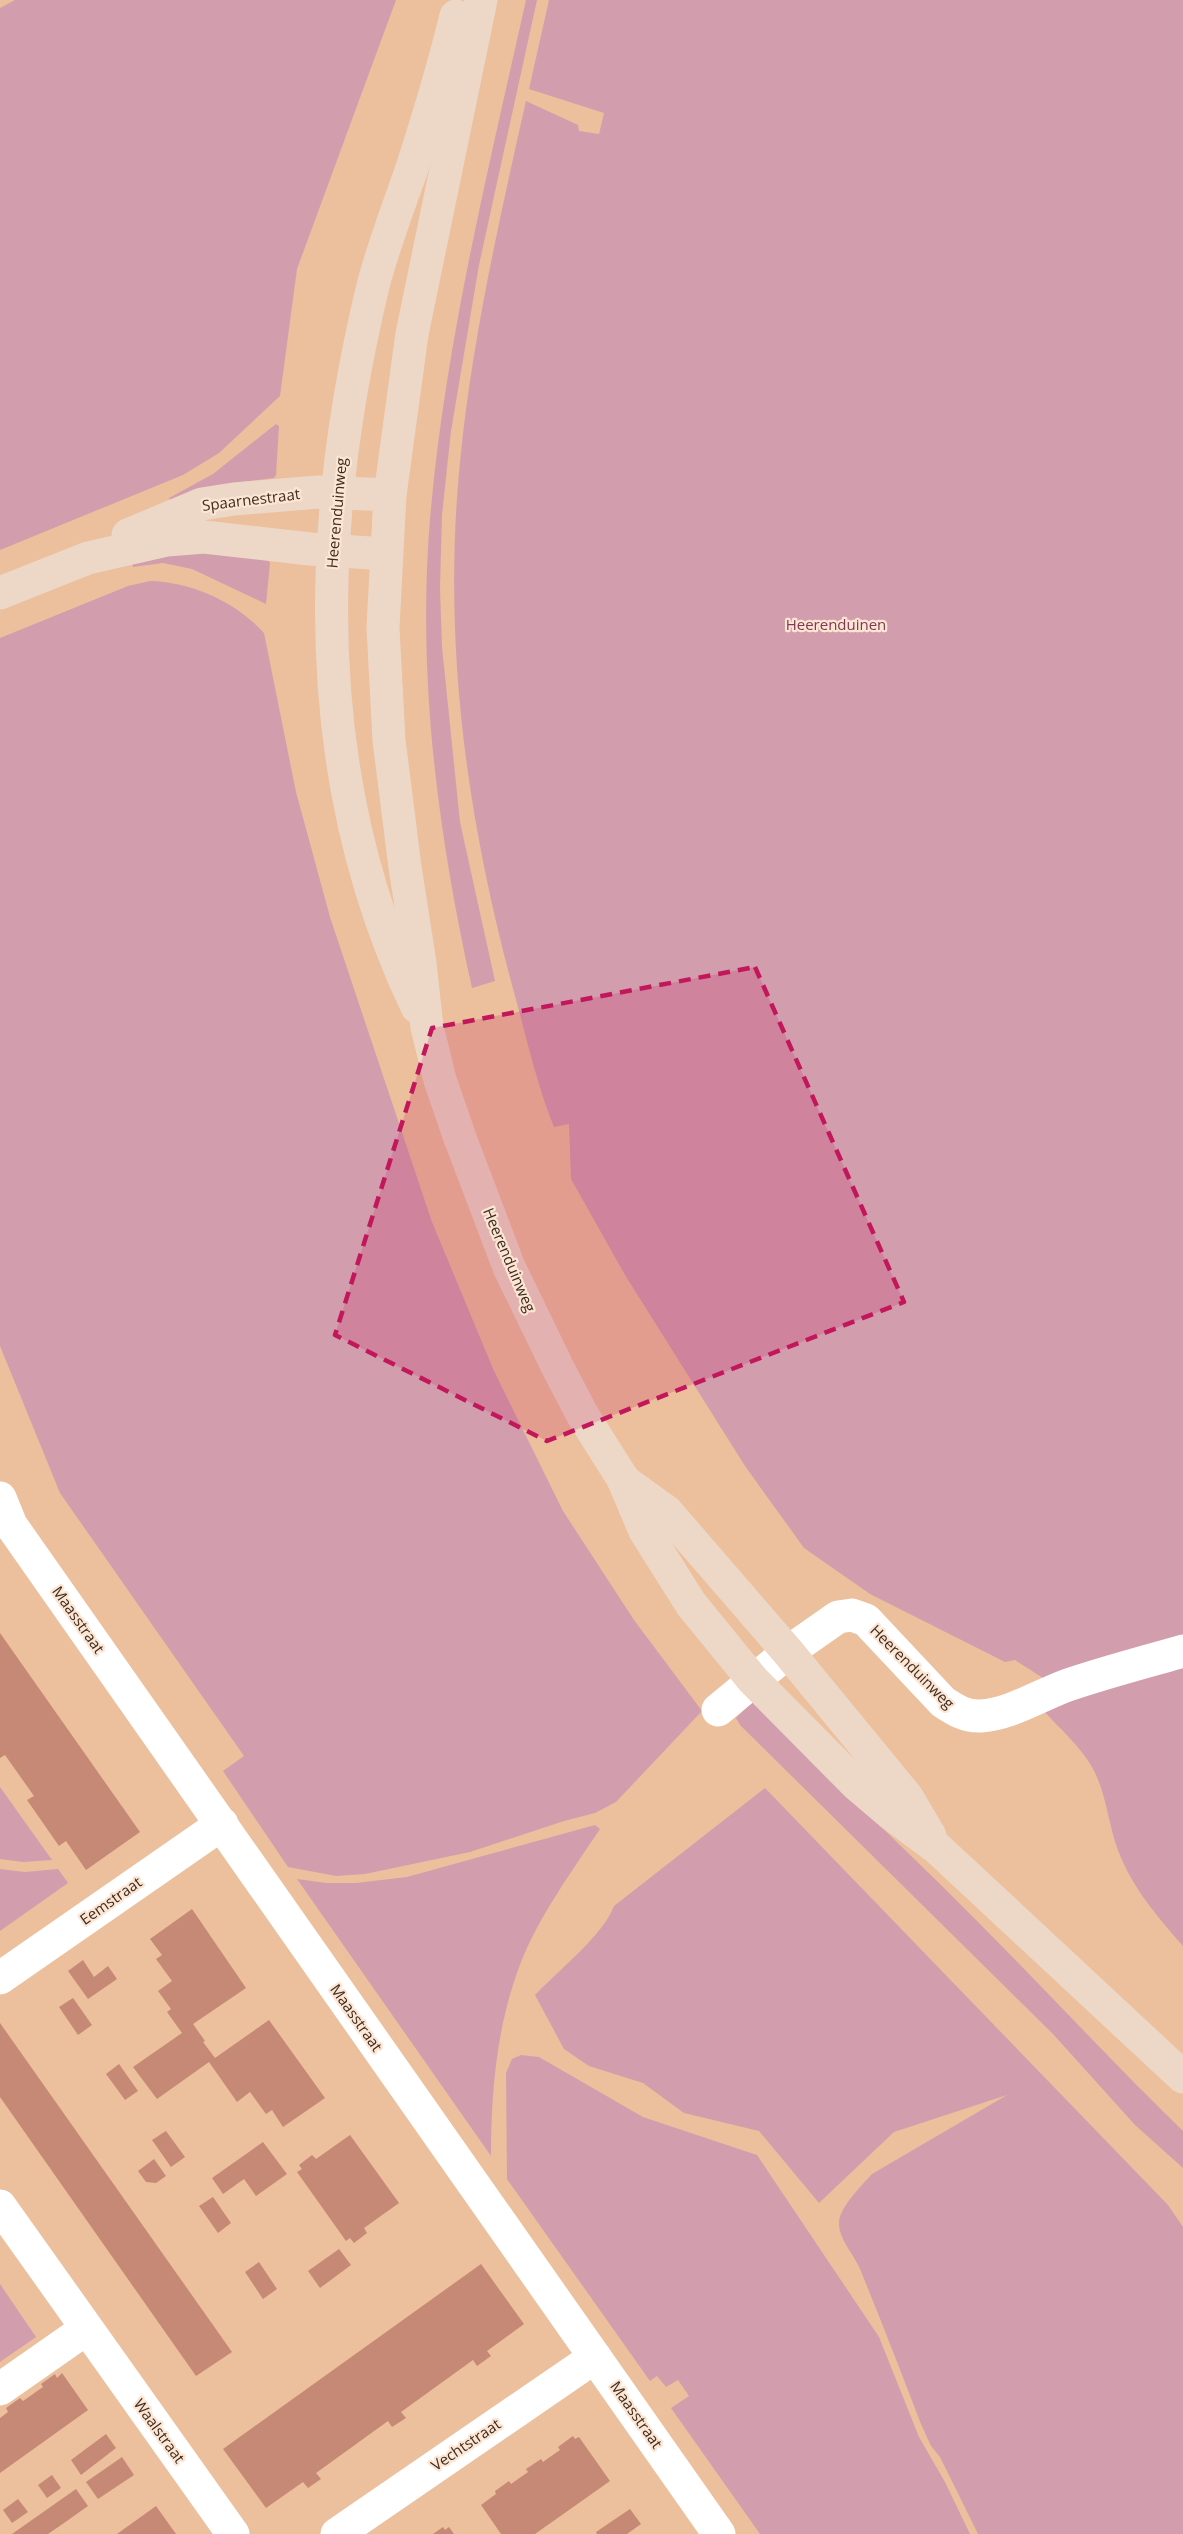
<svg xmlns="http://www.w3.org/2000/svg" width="1183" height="2534" font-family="'Open Sans',sans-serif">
<rect width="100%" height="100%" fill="#ecbf9d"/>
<!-- green -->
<g fill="#d29ead">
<path d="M15,0H396L297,269L280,396L219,453L183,475L0,550V8Z"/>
<path d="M526,0H537L479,265L451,431L442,515L440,588L442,647L460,822L495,981L472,988C438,834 417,677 430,519C445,344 488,171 526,0Z"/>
<path d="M549,0H1183V1946C1160,1920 1136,1892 1122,1860C1108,1830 1108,1795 1092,1767C1080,1746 1060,1729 1044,1711L1073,1697L1015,1660L1005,1662L870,1594L804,1548L745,1466L625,1275L571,1179L569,1124L554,1127C537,1085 527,1040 515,996C467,821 442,644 460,462C472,340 499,221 526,101L578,125L579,131L599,134L604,113L529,89Z"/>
<path d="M276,424L279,426L276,475L274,478L243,482L170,500L169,498L213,474Z"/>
<path d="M171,550L267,559L270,563L266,604L192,569L163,563L133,567L132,563Z"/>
<path d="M150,581C192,582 236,602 264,633L296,792L330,917L432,1222L494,1371L563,1511L634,1620L702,1711L616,1802L595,1813L564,1821L470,1852L365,1874L336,1876L288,1867L223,1771L244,1756L60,1493L0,1346V638L128,586Z"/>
<path d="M754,1700C826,1776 902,1845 975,1919C1045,1989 1112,2062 1183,2131V2168L1135,2125L1053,2034L740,1725L736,1718Z"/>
<path d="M0,1787L52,1860L23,1862L0,1859Z"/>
<path d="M765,1788L1168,2205L1183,2227V2534H978L940,2457L931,2446L921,2424C901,2372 881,2320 860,2269C854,2254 839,2240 839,2223C839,2208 862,2185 872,2174L1007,2095L894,2132L819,2203L759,2131L684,2113L643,2083L589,2066L564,2049L535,1995C557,1972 604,1934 614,1906Z"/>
<path d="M595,1825L600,1829C572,1871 540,1915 521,1962C497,2024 491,2090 491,2156L297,1879L326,1883H356L407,1877Z"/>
<path d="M0,1869L25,1872L58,1869L68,1883L0,1931Z"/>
<path d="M521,2055L539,2057L643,2117L757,2155L879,2337L919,2437L945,2482L970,2534H760L671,2408L689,2396L678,2380L666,2387L657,2376L650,2381L507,2179L506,2073L512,2059Z"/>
<path d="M0,2284L36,2337L0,2362Z"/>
</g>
<!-- building -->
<g fill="#c68975">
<path d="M0,1633L140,1832L86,1870L66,1841L59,1846L27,1800L34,1796L5,1755L0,1758Z"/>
<path d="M192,1909L246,1988L193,2024L205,2041L203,2042L215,2058L269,2020L325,2098L283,2127L272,2110L266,2114L250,2092L237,2102L209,2062L157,2099L133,2067L182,2033L167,2012L171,2009L158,1991L172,1981L156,1959L162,1955L150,1939Z"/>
<path d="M83,1960L94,1977L108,1966L117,1979L88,1999L68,1971Z"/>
<path d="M73,1998L92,2025L78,2035L59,2007Z"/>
<path d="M0,2023L232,2352L196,2376L0,2097Z"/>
<path d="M119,2064L138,2091L125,2100L106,2074Z"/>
<path d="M166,2131L185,2157L171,2167L152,2140Z"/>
<path d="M350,2135L399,2203L364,2228L367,2233L354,2243L350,2238L346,2241L297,2172L302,2169L299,2165L312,2155L316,2159Z"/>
<path d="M263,2142L287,2174L256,2196L244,2179L223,2194L212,2178Z"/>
<path d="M154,2159L166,2176L156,2183L146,2182L138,2171Z"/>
<path d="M213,2197L231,2223L218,2233L199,2206Z"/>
<path d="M339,2249L351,2265L320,2288L308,2271Z"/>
<path d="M259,2262L277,2289L263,2299L245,2272Z"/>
<path d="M481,2264L524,2324L487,2351L491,2356L477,2366L473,2360L401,2412L406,2418L392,2427L388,2421L316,2473L321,2479L308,2488L303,2482L266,2508L223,2449Z"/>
<path d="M62,2373L88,2410L0,2473V2418L8,2412L6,2408L20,2398L23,2401L43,2387L41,2384L55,2374L57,2378Z"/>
<path d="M106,2434L116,2448L81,2475L71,2460Z"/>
<path d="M573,2436L575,2439L579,2437L610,2481L535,2534H501L481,2505L496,2494L495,2491L509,2481L511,2484L528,2472L526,2469L541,2459L543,2462L547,2459L560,2450L558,2447Z"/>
<path d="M122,2457L134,2475L98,2499L86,2482Z"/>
<path d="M52,2475L61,2488L47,2498L38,2485Z"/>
<path d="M76,2489L88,2506L64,2523L48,2534H12Z"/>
<path d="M18,2499L28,2512L12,2523L3,2510Z"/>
<path d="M156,2506L176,2534H117Z"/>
<path d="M630,2509L641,2524L627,2534H597L596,2532Z"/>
<path d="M443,2527L445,2530L449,2527L454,2534H433Z"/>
</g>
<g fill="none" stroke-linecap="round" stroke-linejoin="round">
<!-- street -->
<g stroke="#fff" stroke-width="33">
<path d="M0,1498L11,1525L719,2534"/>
<path d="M718,1710L788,1652L838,1617L852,1615L866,1620L943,1702C955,1710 966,1717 981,1716C1011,1714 1040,1695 1068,1685C1106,1672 1145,1662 1183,1651"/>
<path d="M0,1978L222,1824"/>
<path d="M0,2206L233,2534"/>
<path d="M0,2389L86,2329"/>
<path d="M337,2534L595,2357"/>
</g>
<!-- secondary -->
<g stroke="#edd8c7" stroke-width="33">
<path d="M481,0L412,334L390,495L383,628L389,740L405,867L420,963L427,1027L440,1080L460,1138L509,1267L556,1364L582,1414L623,1479L645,1531L691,1604L753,1680L857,1785L890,1813L937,1848L1183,2077"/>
<path d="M128,535L202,504L234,499L318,492L390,495"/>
<path d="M0,593L88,558L167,540L204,537L310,549L385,554"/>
<path d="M417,1007C308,779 315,526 373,286C383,247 397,211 410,174C427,122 443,69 456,16"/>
<path d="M624,1481L667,1512L788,1652L907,1797L930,1836"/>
</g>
</g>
<!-- marked area -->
<path fill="#c2185b" fill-opacity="0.2" stroke="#c2185b" stroke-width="4.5" stroke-dasharray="12 8" stroke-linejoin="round" d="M755,967L904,1302L547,1441L335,1335L432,1028Z"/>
<g text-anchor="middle" stroke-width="4.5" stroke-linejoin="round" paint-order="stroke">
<!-- street labels -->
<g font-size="15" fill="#3d2b1e" stroke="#fce5d3">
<text transform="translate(251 500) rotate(-7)" y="5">Spaarnestraat</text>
<text transform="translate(337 513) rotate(-85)" y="5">Heerenduinweg</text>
<text transform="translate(509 1260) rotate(67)" y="5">Heerenduinweg</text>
<text transform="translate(78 1620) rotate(55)" y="5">Maasstraat</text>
<text transform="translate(912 1667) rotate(45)" y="5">Heerenduinweg</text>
<text transform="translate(111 1901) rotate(-35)" y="5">Eemstraat</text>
<text transform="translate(356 2018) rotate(55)" y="5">Maasstraat</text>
<text transform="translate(636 2415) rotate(55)" y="5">Maasstraat</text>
<text transform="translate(159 2431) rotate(54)" y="5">Waalstraat</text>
<text transform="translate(466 2445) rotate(-34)" y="5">Vechtstraat</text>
</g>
<!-- park labels -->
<g font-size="15" fill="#843754" stroke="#fce5d3">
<text x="836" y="630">Heerenduinen</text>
</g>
</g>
</svg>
